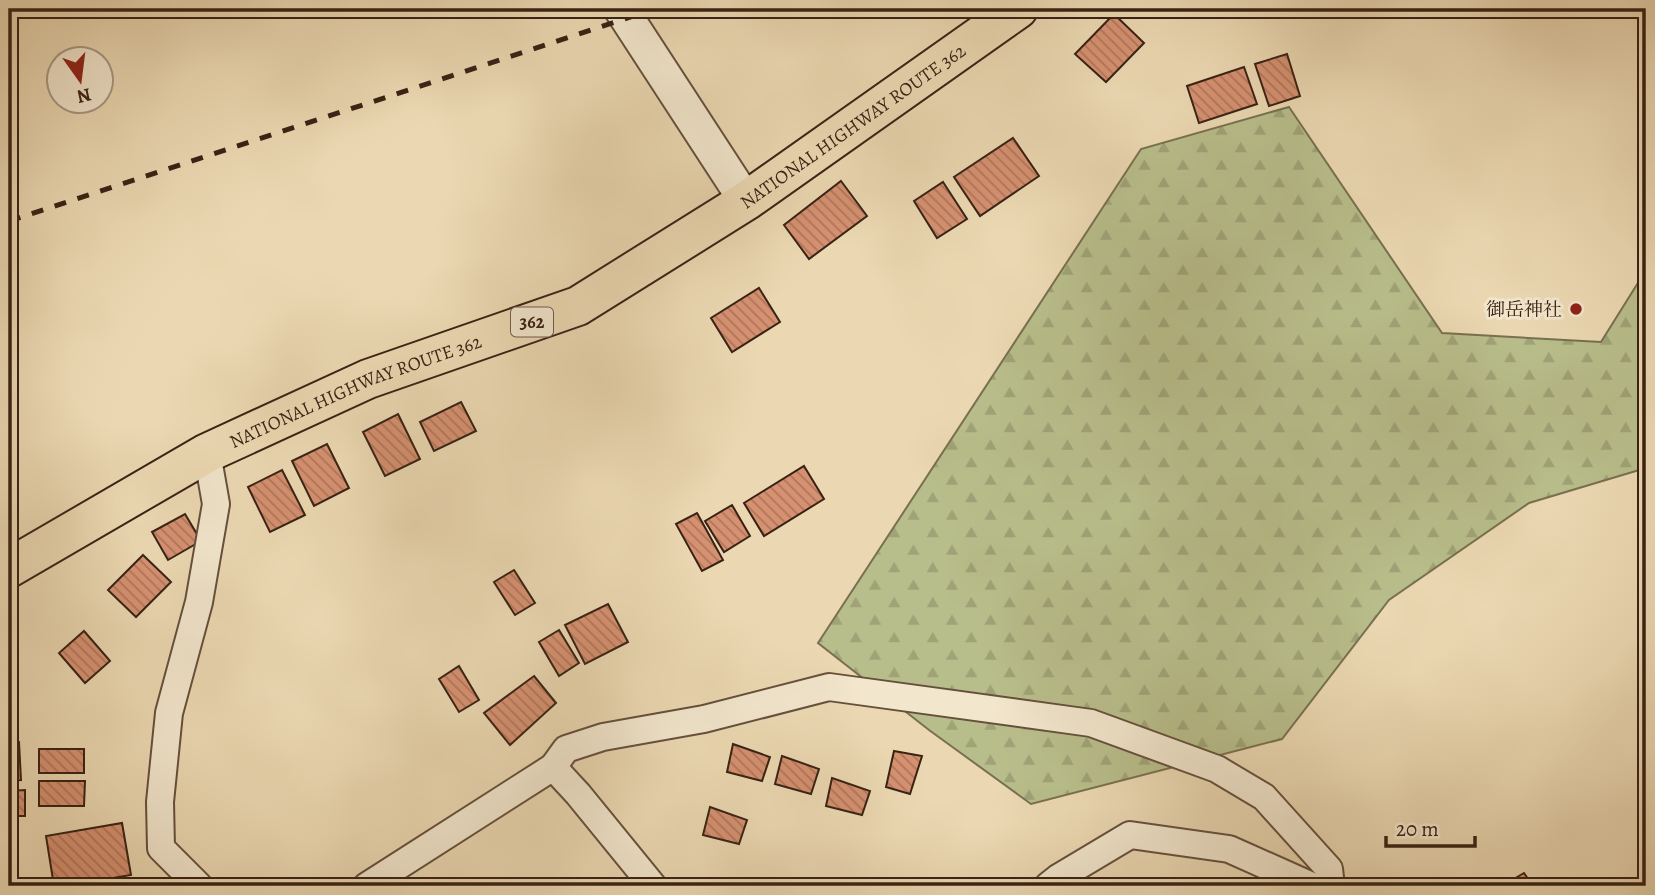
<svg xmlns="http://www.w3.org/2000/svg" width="1655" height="895" font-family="Alegreya,'Noto Serif JP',serif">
<defs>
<pattern id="forest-firs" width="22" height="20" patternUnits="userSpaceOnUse" patternTransform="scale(1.75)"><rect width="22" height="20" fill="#b8be8b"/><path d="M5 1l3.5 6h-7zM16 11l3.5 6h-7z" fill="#9fa377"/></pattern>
<pattern id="building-back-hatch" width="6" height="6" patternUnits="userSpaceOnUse" patternTransform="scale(1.75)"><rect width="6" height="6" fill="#d69171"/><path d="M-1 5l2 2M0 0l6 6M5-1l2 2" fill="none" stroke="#af765c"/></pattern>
</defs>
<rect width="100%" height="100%" fill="#ebd8b2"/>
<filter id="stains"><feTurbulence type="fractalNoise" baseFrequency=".00286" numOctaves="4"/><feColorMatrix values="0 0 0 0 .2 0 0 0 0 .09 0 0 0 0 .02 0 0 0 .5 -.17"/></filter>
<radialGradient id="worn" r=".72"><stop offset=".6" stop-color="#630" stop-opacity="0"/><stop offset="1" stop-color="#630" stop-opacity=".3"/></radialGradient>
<!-- forest -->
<path fill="url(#forest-firs)" stroke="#787050" stroke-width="2" d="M1289,107L1442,333L1601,342L1646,270V468L1529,503L1389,600L1282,739L1031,804L929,730L818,643L1141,149Z"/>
<!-- building -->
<g fill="url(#building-back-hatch)" stroke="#382215" stroke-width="2">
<path d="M1114,14L1144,43L1106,82L1075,54Z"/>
<path d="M1287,54L1300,96L1269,106L1255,64Z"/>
<path d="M1244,67L1257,104L1199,123L1187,86Z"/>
<path d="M1013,138L1039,176L980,216L954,177Z"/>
<path d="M841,181L867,216L809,259L784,225Z"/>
<path d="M943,182L967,219L937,238L914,201Z"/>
<path d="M759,288L780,322L732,352L711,318Z"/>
<path d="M461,402L476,431L434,451L420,422Z"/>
<path d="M398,414L420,459L385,476L363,432Z"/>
<path d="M327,444L349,488L314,506L292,461Z"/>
<path d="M804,466L824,499L764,536L744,503Z"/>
<path d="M282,470L305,515L270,532L248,487Z"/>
<path d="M732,505L750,536L724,552L705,521Z"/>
<path d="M697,513L723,560L702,571L676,524Z"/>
<path d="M185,514L201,541L168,560L152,532Z"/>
<path d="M143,555L171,582L136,617L108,590Z"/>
<path d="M514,570L535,603L515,615L494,582Z"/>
<path d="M608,604L628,642L585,664L565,625Z"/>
<path d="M559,630L579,663L559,676L539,642Z"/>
<path d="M84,631L110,661L85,683L59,653Z"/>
<path d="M459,666L479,700L459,712L439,679Z"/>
<path d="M534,676L556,703L510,745L484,713Z"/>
<path d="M19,742L21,780L9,781V743Z"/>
<path d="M733,744L770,757L762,781L727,772Z"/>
<rect x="39" y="749" width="45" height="24"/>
<path d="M894,751L922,756L910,794L886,787Z"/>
<path d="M782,756L819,769L811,794L775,784Z"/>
<path d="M832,778L870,791L862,815L826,806Z"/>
<path d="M39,781H85L84,806H39Z"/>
<path d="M25,790V816H9V791Z"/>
<path d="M710,807L747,820L739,844L703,835Z"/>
<path d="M122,823L131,875L65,886H54L46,836Z"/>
<path d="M1524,873L1533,886H1502Z"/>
</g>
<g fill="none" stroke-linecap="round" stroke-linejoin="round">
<!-- minor casing -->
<g stroke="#65503c" stroke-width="30">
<g id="minor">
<path d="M553,767L566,749L603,737L704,719L829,687L1091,723L1217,769L1264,797L1329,869L1331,886"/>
<path d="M199,886L161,848L160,802L169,713L199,602L216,504L207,453"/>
<path d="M367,886L553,767L578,794L653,886"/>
<path d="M1048,886L1058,878L1130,835L1229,849L1312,886"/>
</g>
</g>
<!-- tertiary casing -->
<g stroke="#65503c" stroke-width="37">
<path id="tertiary" d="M621,9L746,201"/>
</g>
<!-- trunk casing -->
<g stroke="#382215" stroke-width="42">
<g id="trunk">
<path id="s1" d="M9,568L207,453L368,379L578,306L746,201L1018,9"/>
</g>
</g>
<!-- minor -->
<use href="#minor" stroke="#f2e6cd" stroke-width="26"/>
<!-- tertiary -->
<use href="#tertiary" stroke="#f2e6cd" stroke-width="33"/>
<!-- trunk -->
<use href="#trunk" stroke="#ebd8b2" stroke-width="38"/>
<!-- rail -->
<path stroke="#382215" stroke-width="5" stroke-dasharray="12 12" stroke-linecap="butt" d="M9,221L655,9"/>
</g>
<!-- markers -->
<circle fill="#8f2418" stroke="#f2e6cd" stroke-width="2.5" cx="1576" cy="309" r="7"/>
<g text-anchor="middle" stroke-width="6" stroke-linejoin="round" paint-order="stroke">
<!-- shield labels -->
<rect fill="#f2e6cd" stroke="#705d4c" stroke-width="2" x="511" y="307.5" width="42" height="29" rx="5"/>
<g font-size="18" font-weight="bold" fill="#382215">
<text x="532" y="328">362</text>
</g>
<!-- street labels -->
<g font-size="19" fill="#382215" stroke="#f2e6cd">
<text dy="7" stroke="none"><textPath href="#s1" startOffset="957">NATIONAL HIGHWAY ROUTE 362</textPath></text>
<text dy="7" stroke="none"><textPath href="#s1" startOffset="390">NATIONAL HIGHWAY ROUTE 362</textPath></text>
</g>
<!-- poi labels -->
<g font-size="19" fill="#382215" stroke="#f2e6cd" text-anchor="end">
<text x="1562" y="316">御岳神社</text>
</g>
</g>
<!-- margin -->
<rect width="1655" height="895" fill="none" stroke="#ebd8b2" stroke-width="35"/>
<rect x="10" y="10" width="1634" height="874" fill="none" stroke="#382215" stroke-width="3.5"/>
<rect x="18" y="18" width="1620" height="860" fill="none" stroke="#382215" stroke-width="2"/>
<!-- north arrow -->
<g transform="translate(80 80) rotate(166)"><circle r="33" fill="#f2e6cd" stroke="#a89883" stroke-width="2"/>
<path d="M0-5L12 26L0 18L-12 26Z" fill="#8f2418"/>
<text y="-10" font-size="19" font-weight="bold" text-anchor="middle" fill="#382215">N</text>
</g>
<!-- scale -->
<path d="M1386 836v10h89v-10" fill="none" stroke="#382215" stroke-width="3.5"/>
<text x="1396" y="836" font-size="21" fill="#382215" stroke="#f2e6cd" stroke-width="5" paint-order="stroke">20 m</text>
<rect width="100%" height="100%" filter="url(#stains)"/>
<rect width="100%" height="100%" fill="url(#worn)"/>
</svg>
